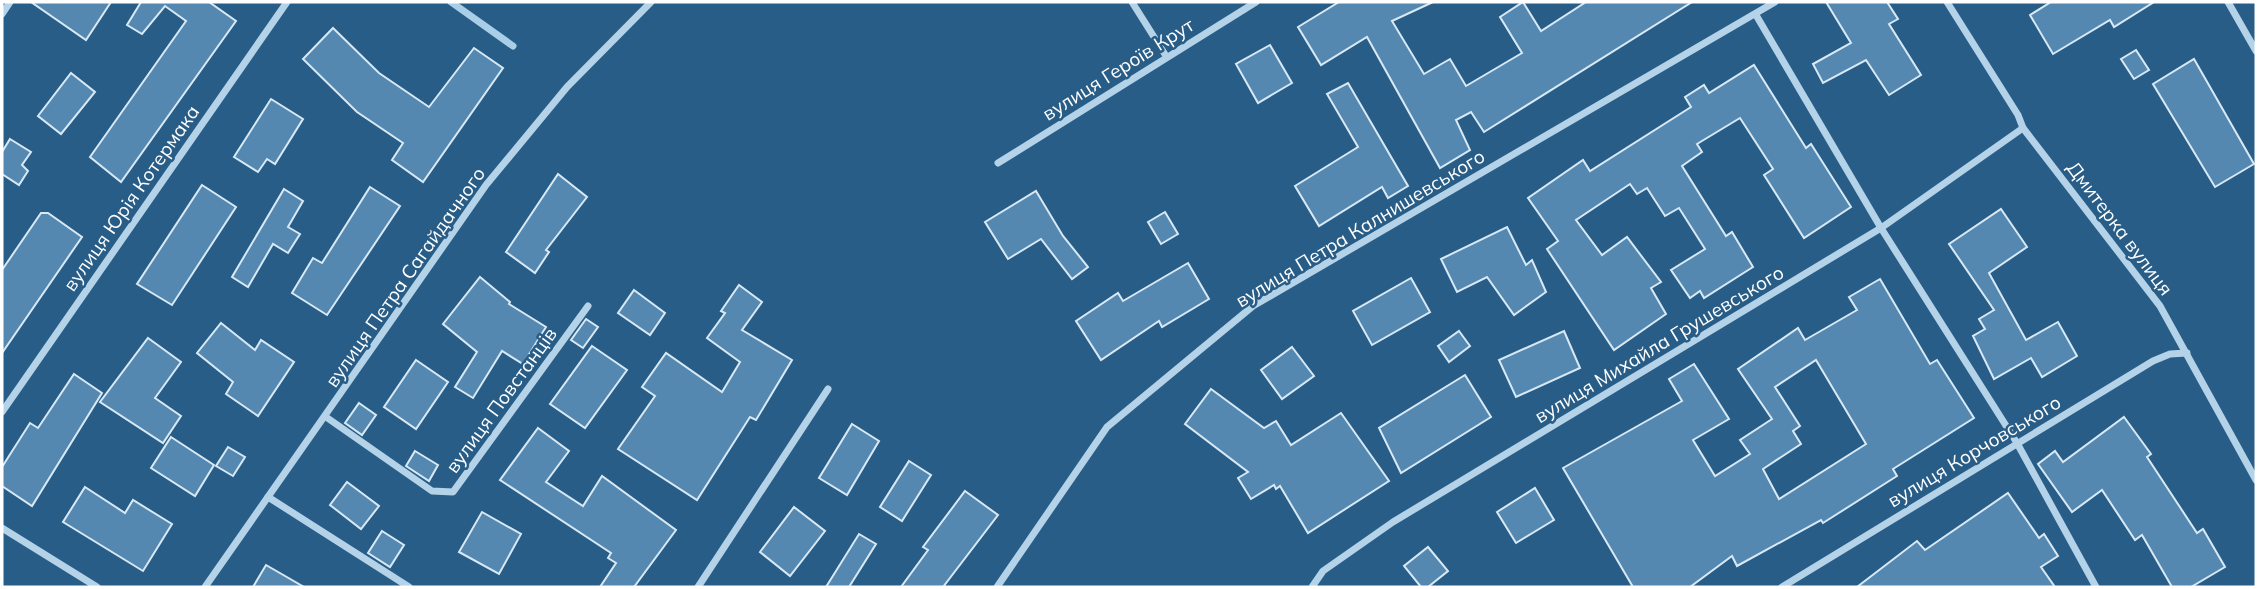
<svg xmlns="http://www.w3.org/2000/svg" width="2258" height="589" font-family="Mulish,sans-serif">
<rect width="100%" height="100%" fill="#285d87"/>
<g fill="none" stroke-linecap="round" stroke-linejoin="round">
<!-- stream -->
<path stroke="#a9cee8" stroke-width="7" d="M451,2L513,46"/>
</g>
<!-- building -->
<g fill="#5588b0" stroke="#d8e9f6" stroke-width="2" fill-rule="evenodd">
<path d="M31,2H111L86,40Z"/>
<path d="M141,2H209L236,21L121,182L90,157L186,21L165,6L142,34L127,25Z"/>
<path d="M1339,2H1433L1392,21L1424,74L1450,59L1466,86L1522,53L1500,17L1523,2L1541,31L1586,2H1692L1484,132L1471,112L1456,120L1470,150L1440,168L1367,37L1321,65L1298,27Z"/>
<path d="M1826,2H1887L1898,19L1889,24L1921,75L1889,95L1866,60L1823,83L1813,64L1851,43Z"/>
<path d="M2051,2H2154L2114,27L2110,20L2053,54L2030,15Z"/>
<path d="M333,28L379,73L429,107L474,48L503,68L423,182L392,160L403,143L357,112L303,59Z"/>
<path d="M1270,45L1292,83L1258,103L1236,64Z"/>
<path d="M2136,50L2149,70L2134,79L2121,59Z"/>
<path d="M2194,59L2254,164L2215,187L2153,84Z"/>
<path d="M1754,65L1806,148L1811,144L1851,207L1804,238L1764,175L1773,169L1740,118L1697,144L1702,152L1682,166L1726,236L1732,232L1753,267L1704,298L1700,291L1690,298L1671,270L1705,249L1679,208L1665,216L1647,188L1637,194L1630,184L1576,220L1602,255L1627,237L1661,282L1651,288L1666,314L1614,350L1547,249L1558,241L1528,198L1583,160L1590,171L1691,107L1685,97L1704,85L1709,93Z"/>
<path d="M71,73L95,92L61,134L38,116Z"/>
<path d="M1348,83L1408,186L1388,198L1382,187L1319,226L1295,186L1358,147L1327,94Z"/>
<path d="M271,99L303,119L275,164L267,159L258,172L234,157Z"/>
<path d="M10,139L31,152L22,165L28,171L19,185L2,174V152Z"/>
<path d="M558,174L587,197L546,250L549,252L535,273L506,252Z"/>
<path d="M202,185L236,207L172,305L137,284Z"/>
<path d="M370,187L400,206L327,315L292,293L313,258L322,263Z"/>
<path d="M284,189L303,201L288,227L300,234L288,253L273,244L248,287L232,277Z"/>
<path d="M1036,191L1063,236L1088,267L1072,279L1041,239L1008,259L985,222Z"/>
<path d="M2001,209L2027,247L1989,273L2026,340L2058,322L2077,356L2042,377L2031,358L1994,379L1973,336L1985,329L1979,319L1994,310L1949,244Z"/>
<path d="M1165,212L1178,234L1161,244L1148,222Z"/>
<path d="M41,213H48L82,237L2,353V270Z"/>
<path d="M1507,227L1526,265L1532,260L1546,292L1514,315L1487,277L1457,292L1441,259Z"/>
<path d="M1188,263L1209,299L1162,327L1159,321L1101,360L1076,321L1118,293L1123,301Z"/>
<path d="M480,277L510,302L509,304L546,327L523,364L502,351L473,398L455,387L477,352L443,324Z"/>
<path d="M1411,278L1430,312L1372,345L1353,311Z"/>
<path d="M1880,279L1930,364L1937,360L1974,418L1893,469L1897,476L1823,523L1821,520L1737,566L1732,556L1690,587H1633L1563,468L1682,401L1669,379L1694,364L1729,419L1693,440L1715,476L1750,454L1740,440L1772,419L1738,369L1798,328L1805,340L1857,310L1849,297ZM1816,360L1866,444L1779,499L1763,469L1801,444L1793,431L1800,426L1775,387Z"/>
<path d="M739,285L762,302L742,330L792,360L756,420L750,417L697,500L618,449L655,396L642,387L666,353L722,392L740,362L707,338L725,313L721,311Z"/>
<path d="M634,290L665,313L650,335L618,313Z"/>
<path d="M586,319L598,327L583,348L571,340Z"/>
<path d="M221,323L255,350L261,340L294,362L258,416L226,394L233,382L197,353Z"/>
<path d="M1459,331L1470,346L1449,362L1438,346Z"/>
<path d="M1564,331L1580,368L1516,397L1499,360Z"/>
<path d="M148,338L181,362L155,398L181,416L163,443L100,402Z"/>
<path d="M592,346L627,370L585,428L550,404Z"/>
<path d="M1292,347L1314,376L1282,399L1261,370Z"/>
<path d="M416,360L448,382L416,429L384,407Z"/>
<path d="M74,374L102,393L32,506L2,486V467L30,423L38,428Z"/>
<path d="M1465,375L1491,417L1401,473L1379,428Z"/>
<path d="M1211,389L1264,428L1276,421L1291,445L1341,413L1389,481L1308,533L1280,486L1276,489L1274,485L1251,499L1238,478L1248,472L1185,424Z"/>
<path d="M359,403L376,415L362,435L345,423Z"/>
<path d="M2124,417L2151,454L2147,457L2197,533L2203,529L2225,567L2191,587H2172L2142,535L2135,540L2102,490L2072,512L2038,464L2055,451L2063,462Z"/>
<path d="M852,424L879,441L847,495L819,478Z"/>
<path d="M538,428L569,451L546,482L583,506L602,476L676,530L634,587H600L616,563L608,558L611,553L500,480Z"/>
<path d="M171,437L214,465L195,496L151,468Z"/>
<path d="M228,447L245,457L233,476L216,466Z"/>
<path d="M415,451L438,465L429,481L406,466Z"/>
<path d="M909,461L931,475L902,521L880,507Z"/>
<path d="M347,482L379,506L361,529L330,505Z"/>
<path d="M85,487L125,513L133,500L172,524L143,571L63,522Z"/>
<path d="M1535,488L1554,520L1516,543L1497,512Z"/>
<path d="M965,491L998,515L943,587H901L928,550L923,547Z"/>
<path d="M2008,493L2039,538L2044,534L2058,556L2041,567L2055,587H1857L1917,541L1925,550Z"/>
<path d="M794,507L825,531L790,576L760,552Z"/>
<path d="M482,512L521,534L499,574L459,552Z"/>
<path d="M382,531L404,545L390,567L368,553Z"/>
<path d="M859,534L876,544L849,587H826Z"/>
<path d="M1428,547L1448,571L1428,587H1421L1404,566Z"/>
<path d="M266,565L304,587H253Z"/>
</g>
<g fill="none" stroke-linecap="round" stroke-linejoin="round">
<!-- minor -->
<g stroke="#b4d2e8" stroke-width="7">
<path d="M1132,2L1166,56"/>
<path d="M1947,2L2018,115L2023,128L2160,306L2256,480"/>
<path d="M2228,2L2256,51"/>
<path d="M2,14L10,2"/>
<path d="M1756,15L1881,228L2017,443L2096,587"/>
<path d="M998,163L1256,2"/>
<path d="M2,412L287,2"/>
<path d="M326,417L432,491L453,492L588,306"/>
<path d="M268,497L409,587"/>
<path d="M2,528L97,587"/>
<path d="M205,587L486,185L567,87L651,2"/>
<path d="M698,587L828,389"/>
<path d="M997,587L1107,427L1253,306L1775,2"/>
<path d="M1312,587L1323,571L1393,522L1881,228L2023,128"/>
<path d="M1782,587L2153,361L2170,354L2187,353"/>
</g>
</g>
<g text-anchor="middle" stroke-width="5" stroke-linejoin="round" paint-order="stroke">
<!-- street labels -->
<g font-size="19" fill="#fff" stroke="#285d87">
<text transform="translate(1118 69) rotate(-32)" y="7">вулиця Героїв Крут</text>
<text transform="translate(131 198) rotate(-55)" y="7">вулиця Юрія Котермака</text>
<text transform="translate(1360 228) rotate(-31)" y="7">вулиця Петра Калнишевського</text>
<text transform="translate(2120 228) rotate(53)" y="7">Дмитерка вулиця</text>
<text transform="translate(405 277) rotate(-55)" y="7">вулиця Петра Сагайдачного</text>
<text transform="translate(1659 344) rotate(-31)" y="7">вулиця Михайла Грушевського</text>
<text transform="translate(501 400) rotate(-54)" y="7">вулиця Повстанців</text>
<text transform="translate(1974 451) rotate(-31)" y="7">вулиця Корчовського</text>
</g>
</g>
<!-- border -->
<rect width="2258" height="589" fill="none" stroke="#ffffff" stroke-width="7"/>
</svg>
